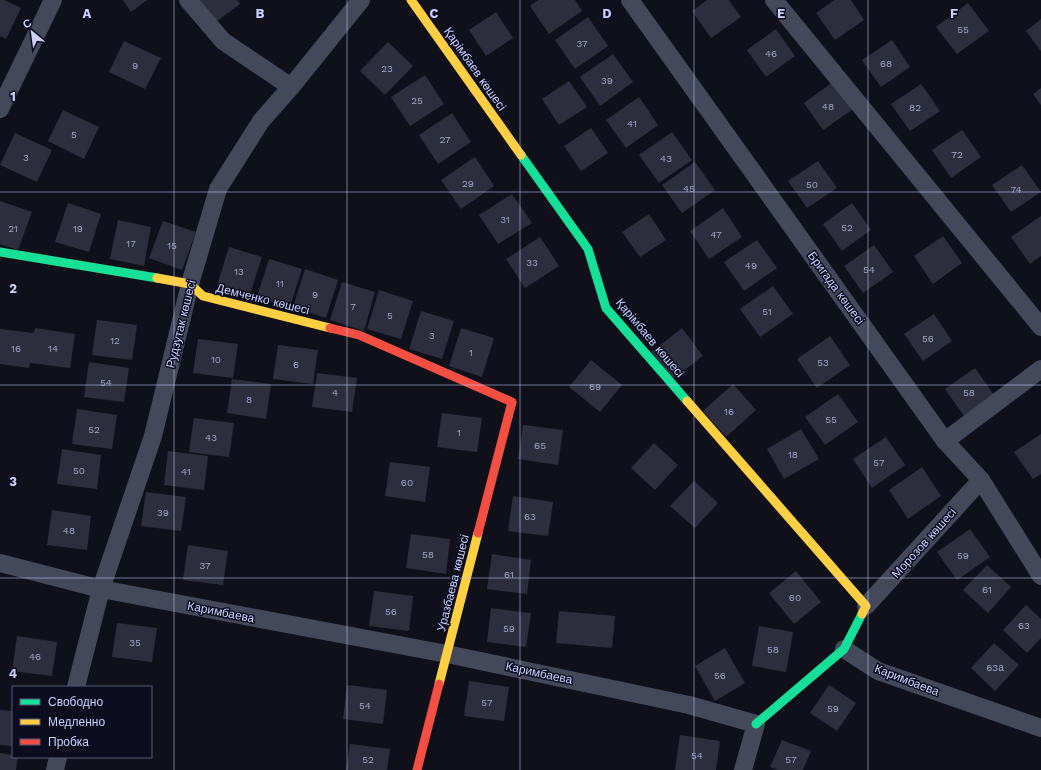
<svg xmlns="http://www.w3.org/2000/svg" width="1041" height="770" font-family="'Work Sans',sans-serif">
<rect width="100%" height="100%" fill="#0f101a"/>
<!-- building -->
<g fill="#2c2e3d">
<path d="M0,0H4L21,8L6,39L0,36Z"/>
<path d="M123,0H147L131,12Z"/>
<path d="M194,0H237L240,4L212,25Z"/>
<path d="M538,0H575L582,11L549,34L530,6Z"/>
<path d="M707,0H729L741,17L711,38L692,11Z"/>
<path d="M834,0H851L864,20L835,40L816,13Z"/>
<path d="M968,3L989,31L957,54L936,27Z"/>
<path d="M496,12L513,38L486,56L469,30Z"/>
<path d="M588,17L608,46L575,69L555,40Z"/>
<path d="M1041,19V51L1026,31Z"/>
<path d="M776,29L795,56L766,77L747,50Z"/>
<path d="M892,40L910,67L881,87L862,60Z"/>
<path d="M124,41L161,58L145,89L109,72Z"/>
<path d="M388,42L413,66L385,95L360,71Z"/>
<path d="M613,54L633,82L600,106L580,77Z"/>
<path d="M425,75L444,104L410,126L391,97Z"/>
<path d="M569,81L587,107L559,125L542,99Z"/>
<path d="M833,82L852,110L823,130L804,103Z"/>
<path d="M921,84L940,111L910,131L891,104Z"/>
<path d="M1041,88V105L1033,94Z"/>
<path d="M639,97L658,125L626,148L606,120Z"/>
<path d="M63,110L99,127L84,159L48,141Z"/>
<path d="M452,113L471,142L438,164L419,135Z"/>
<path d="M591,128L608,153L581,171L564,146Z"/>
<path d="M962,130L981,157L951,178L932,150Z"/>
<path d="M672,132L692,160L659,183L639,155Z"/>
<path d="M15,133L52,150L37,182L0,165Z"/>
<path d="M475,157L494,186L461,209L441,180Z"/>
<path d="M818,161L837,188L807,208L788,181Z"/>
<path d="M695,162L715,190L682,213L662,185Z"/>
<path d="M1022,165L1041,192L1011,212L992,185Z"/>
<path d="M512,194L532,223L498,244L479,215Z"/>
<path d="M0,201L32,212L18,250L0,244Z"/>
<path d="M68,203L101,214L89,252L55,242Z"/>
<path d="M852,203L871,230L842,251L823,224Z"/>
<path d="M723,208L742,237L709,259L690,231Z"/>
<path d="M649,214L666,240L640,257L622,232Z"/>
<path d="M1041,216V256L1030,264L1011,237Z"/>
<path d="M118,220L151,227L144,266L110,259Z"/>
<path d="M163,221L196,232L182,270L149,258Z"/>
<path d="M943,236L962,263L933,284L914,256Z"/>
<path d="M540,237L559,266L525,288L506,259Z"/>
<path d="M757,240L777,268L744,291L724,262Z"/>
<path d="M874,245L893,272L863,293L844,266Z"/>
<path d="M229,247L262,257L250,295L217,285Z"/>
<path d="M269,259L302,269L290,307L257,297Z"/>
<path d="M305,269L338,280L326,318L293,307Z"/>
<path d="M342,282L375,292L364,331L330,320Z"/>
<path d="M773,286L793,314L760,337L740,309Z"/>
<path d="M379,290L413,301L401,339L367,329Z"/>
<path d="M421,311L454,321L442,359L409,349Z"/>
<path d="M934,314L952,341L923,361L904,334Z"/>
<path d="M97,320L137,325L132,360L92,355Z"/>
<path d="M35,328L75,334L70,368L30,363L29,368L0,364V329L34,333Z"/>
<path d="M461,328L494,338L482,377L449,366Z"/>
<path d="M682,328L703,356L671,380L650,353Z"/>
<path d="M830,336L850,365L817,388L797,359Z"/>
<path d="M198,339L238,344L233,378L193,373Z"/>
<path d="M278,345L318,350L313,384L273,379Z"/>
<path d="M591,360L622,385L600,412L569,387Z"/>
<path d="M89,362L129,368L124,402L84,397Z"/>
<path d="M975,368L994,395L964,416L945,389Z"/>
<path d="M317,373L357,378L352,412L312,407Z"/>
<path d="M232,379L271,384L266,419L227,413Z"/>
<path d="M733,384L756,410L726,437L703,411Z"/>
<path d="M838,394L858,422L825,445L805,417Z"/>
<path d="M77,409L117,415L112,449L72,444Z"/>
<path d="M442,413L482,418L477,452L437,447Z"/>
<path d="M194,418L234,423L229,457L189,452Z"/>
<path d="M523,425L563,430L558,465L518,459Z"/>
<path d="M801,429L819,459L784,479L767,449Z"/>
<path d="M1041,434V474L1033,479L1014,452Z"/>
<path d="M886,437L905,465L872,488L853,459Z"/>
<path d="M654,443L678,465L655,490L631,468Z"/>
<path d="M62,449L101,455L97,489L57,484Z"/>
<path d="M168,451L208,456L204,490L164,485Z"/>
<path d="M390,462L430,467L425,502L385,496Z"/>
<path d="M922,467L941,496L908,519L889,490Z"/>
<path d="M694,481L718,503L695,528L670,506Z"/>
<path d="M146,492L186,497L181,531L141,526Z"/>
<path d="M513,496L553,502L548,536L508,531Z"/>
<path d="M52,510L91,516L87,550L47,545Z"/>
<path d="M970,529L990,557L957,580L937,552Z"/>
<path d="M411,534L450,539L446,574L406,568Z"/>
<path d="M188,545L228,551L223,585L183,580Z"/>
<path d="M492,554L531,560L527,594L487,589Z"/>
<path d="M987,565L1011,587L988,613L963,590Z"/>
<path d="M796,571L821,602L794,624L769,593Z"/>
<path d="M374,591L413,596L409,631L369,626Z"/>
<path d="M1026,605L1041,619V638L1027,653L1003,630Z"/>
<path d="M491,608L531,613L526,647L487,642Z"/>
<path d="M559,611L615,616L612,648L556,643Z"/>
<path d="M117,623L157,628L152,662L112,657Z"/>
<path d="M759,626L793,632L786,672L752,666Z"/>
<path d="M17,636L57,642L52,676L12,671Z"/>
<path d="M994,643L1019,665L995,691L971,668Z"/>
<path d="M725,648L745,683L715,701L695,666Z"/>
<path d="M469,681L509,687L504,721L464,716Z"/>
<path d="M347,685L387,690L383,724L343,719Z"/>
<path d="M829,685L856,703L837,731L810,713Z"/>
<path d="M0,710L13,711V746L0,745Z"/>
<path d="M680,735L720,741L716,770H675Z"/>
<path d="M782,740L811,751L803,770H778L770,767Z"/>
<path d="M350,744L390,749L387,770H346Z"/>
<path d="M0,753L13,755V757H18L16,770H0Z"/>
</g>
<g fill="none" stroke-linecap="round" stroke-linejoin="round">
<!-- street -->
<g stroke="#44485b" stroke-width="18">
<path d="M188,0L223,41L291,87"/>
<path d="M630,0L945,441L981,480L1041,576"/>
<path d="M774,0L1041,327"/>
<path d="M0,109L53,0"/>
<path d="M945,441L1041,369"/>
<path d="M0,563L101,589L447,654L689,705L756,724L743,770"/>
<path d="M866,606L981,480"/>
<path d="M844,649L878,671L1041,728"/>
<path d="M76,687L101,589L153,436L190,284L218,189L261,121L291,87L361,0"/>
<path d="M55,770L58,757"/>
</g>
<!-- fast -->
<g stroke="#16e098" stroke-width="9">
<path d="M521,155L588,249L606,308L687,401"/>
<path d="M0,252L157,278"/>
<path d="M756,724L844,649L862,614"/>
</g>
<!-- slow -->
<g stroke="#ffcf43" stroke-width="9">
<path d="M411,0L521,155"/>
<path d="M157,278L190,284L203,296L330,328"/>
<path d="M687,401L866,606L862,614"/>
<path d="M439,684L478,533"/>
</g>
<!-- jam -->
<g stroke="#f24e42" stroke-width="9">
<path d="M330,328L359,335L512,402L478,533"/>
<path d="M417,770L439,684"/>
</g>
</g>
<!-- grid -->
<path fill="none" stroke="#c9d1ff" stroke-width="1" stroke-opacity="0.55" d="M174,0V770M347,0V770M520,0V770M694,0V770M868,0V770M0,192H1041M0,385H1041M0,578H1041"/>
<g text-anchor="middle" stroke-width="3" stroke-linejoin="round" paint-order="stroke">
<!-- number labels -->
<g font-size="10" fill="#a2a8ce">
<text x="963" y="33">55</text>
<text x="582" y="47">37</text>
<text x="771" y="57">46</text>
<text x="886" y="67">68</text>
<text x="135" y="69">9</text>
<text x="387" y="72">23</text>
<text x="607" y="84">39</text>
<text x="417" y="104">25</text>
<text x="828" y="110">48</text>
<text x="915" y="111">82</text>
<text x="632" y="127">41</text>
<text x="74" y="138">5</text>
<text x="445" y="143">27</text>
<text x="957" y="158">72</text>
<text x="26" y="161">3</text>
<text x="666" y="162">43</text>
<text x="468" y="187">29</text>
<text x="812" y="188">50</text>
<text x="689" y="192">45</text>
<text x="1016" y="193">74</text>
<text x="505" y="223">31</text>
<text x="847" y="231">52</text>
<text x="13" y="232">21</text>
<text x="78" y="232">19</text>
<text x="716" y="238">47</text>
<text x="131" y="247">17</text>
<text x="172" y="249">15</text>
<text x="532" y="266">33</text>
<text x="751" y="269">49</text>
<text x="869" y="273">54</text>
<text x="239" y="275">13</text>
<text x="280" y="287">11</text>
<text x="315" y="298">9</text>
<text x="353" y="310">7</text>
<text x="767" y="315">51</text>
<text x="390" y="319">5</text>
<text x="432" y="339">3</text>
<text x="928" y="342">56</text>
<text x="115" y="344">12</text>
<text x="16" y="352">16</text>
<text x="53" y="352">14</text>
<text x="471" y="356">1</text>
<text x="216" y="363">10</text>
<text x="823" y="366">53</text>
<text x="296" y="368">6</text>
<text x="106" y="386">54</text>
<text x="595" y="390">69</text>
<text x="335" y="396">4</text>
<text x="969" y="396">58</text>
<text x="249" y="403">8</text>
<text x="729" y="415">16</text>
<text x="831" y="423">55</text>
<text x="94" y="433">52</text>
<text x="459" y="436">1</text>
<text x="211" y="441">43</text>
<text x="540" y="449">65</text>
<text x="793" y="458">18</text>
<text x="879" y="466">57</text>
<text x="79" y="474">50</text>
<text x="186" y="475">41</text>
<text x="407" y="486">60</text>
<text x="163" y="516">39</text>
<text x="530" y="520">63</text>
<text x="69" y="534">48</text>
<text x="428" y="558">58</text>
<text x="963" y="559">59</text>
<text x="205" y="569">37</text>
<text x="509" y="578">61</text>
<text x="987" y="593">61</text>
<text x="795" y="601">60</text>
<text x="391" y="615">56</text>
<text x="1024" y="629">63</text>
<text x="509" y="632">59</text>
<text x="135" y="646">35</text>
<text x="773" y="653">58</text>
<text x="35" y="660">46</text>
<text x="995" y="671">63а</text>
<text x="720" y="679">56</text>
<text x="487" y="706">57</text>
<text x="365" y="709">54</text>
<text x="833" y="712">59</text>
<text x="697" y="759">54</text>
<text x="368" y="763">52</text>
<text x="791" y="763">57</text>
</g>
<!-- street labels -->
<g font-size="12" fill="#c9d1ff" stroke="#0b0d1f">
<text transform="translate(475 69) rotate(55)" y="4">Қарімбаев көшесі</text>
<text transform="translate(836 288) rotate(54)" y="4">Бригада көшесі</text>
<text transform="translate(263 299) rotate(14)" y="4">Демченко көшесі</text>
<text transform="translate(181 324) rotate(-76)" y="4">Рудзутак көшесі</text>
<text transform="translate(650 338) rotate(50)" y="4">Қарімбаев көшесі</text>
<text transform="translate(924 543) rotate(-48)" y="4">Морозов көшесі</text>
<text transform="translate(453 583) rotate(-76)" y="4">Уразбаева көшесі</text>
<text transform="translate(221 612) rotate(11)" y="4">Каримбаева</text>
<text transform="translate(539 673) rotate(12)" y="4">Каримбаева</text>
<text transform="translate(907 680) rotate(21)" y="4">Каримбаева</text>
</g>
</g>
<g font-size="13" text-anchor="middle" font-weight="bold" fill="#c9d1ff" stroke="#0b0d1f" stroke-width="3" stroke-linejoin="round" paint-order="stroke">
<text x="87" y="18">A</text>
<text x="260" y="18">B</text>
<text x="434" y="18">C</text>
<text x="607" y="18">D</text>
<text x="781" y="18">E</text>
<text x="954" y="18">F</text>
<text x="13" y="101">1</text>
<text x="13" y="293">2</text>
<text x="13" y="486">3</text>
<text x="13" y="678">4</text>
</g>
<!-- legend -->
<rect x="12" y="686" width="140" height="72" fill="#0b0d1f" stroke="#575b79"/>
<rect x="20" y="699" width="20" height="6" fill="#16e098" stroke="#575b79"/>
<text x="48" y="706" font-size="12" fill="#c9d1ff">Свободно</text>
<rect x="20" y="719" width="20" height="6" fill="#ffcf43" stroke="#575b79"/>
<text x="48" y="726" font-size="12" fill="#c9d1ff">Медленно</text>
<rect x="20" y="739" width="20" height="6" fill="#f24e42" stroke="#575b79"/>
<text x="48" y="746" font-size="12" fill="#c9d1ff">Пробка</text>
<!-- north arrow -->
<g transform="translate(32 32) rotate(331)" stroke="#0b0d1f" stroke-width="3" paint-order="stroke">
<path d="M0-3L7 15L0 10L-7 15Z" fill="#c9d1ff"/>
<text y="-6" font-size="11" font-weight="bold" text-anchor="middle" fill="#c9d1ff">С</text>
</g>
</svg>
